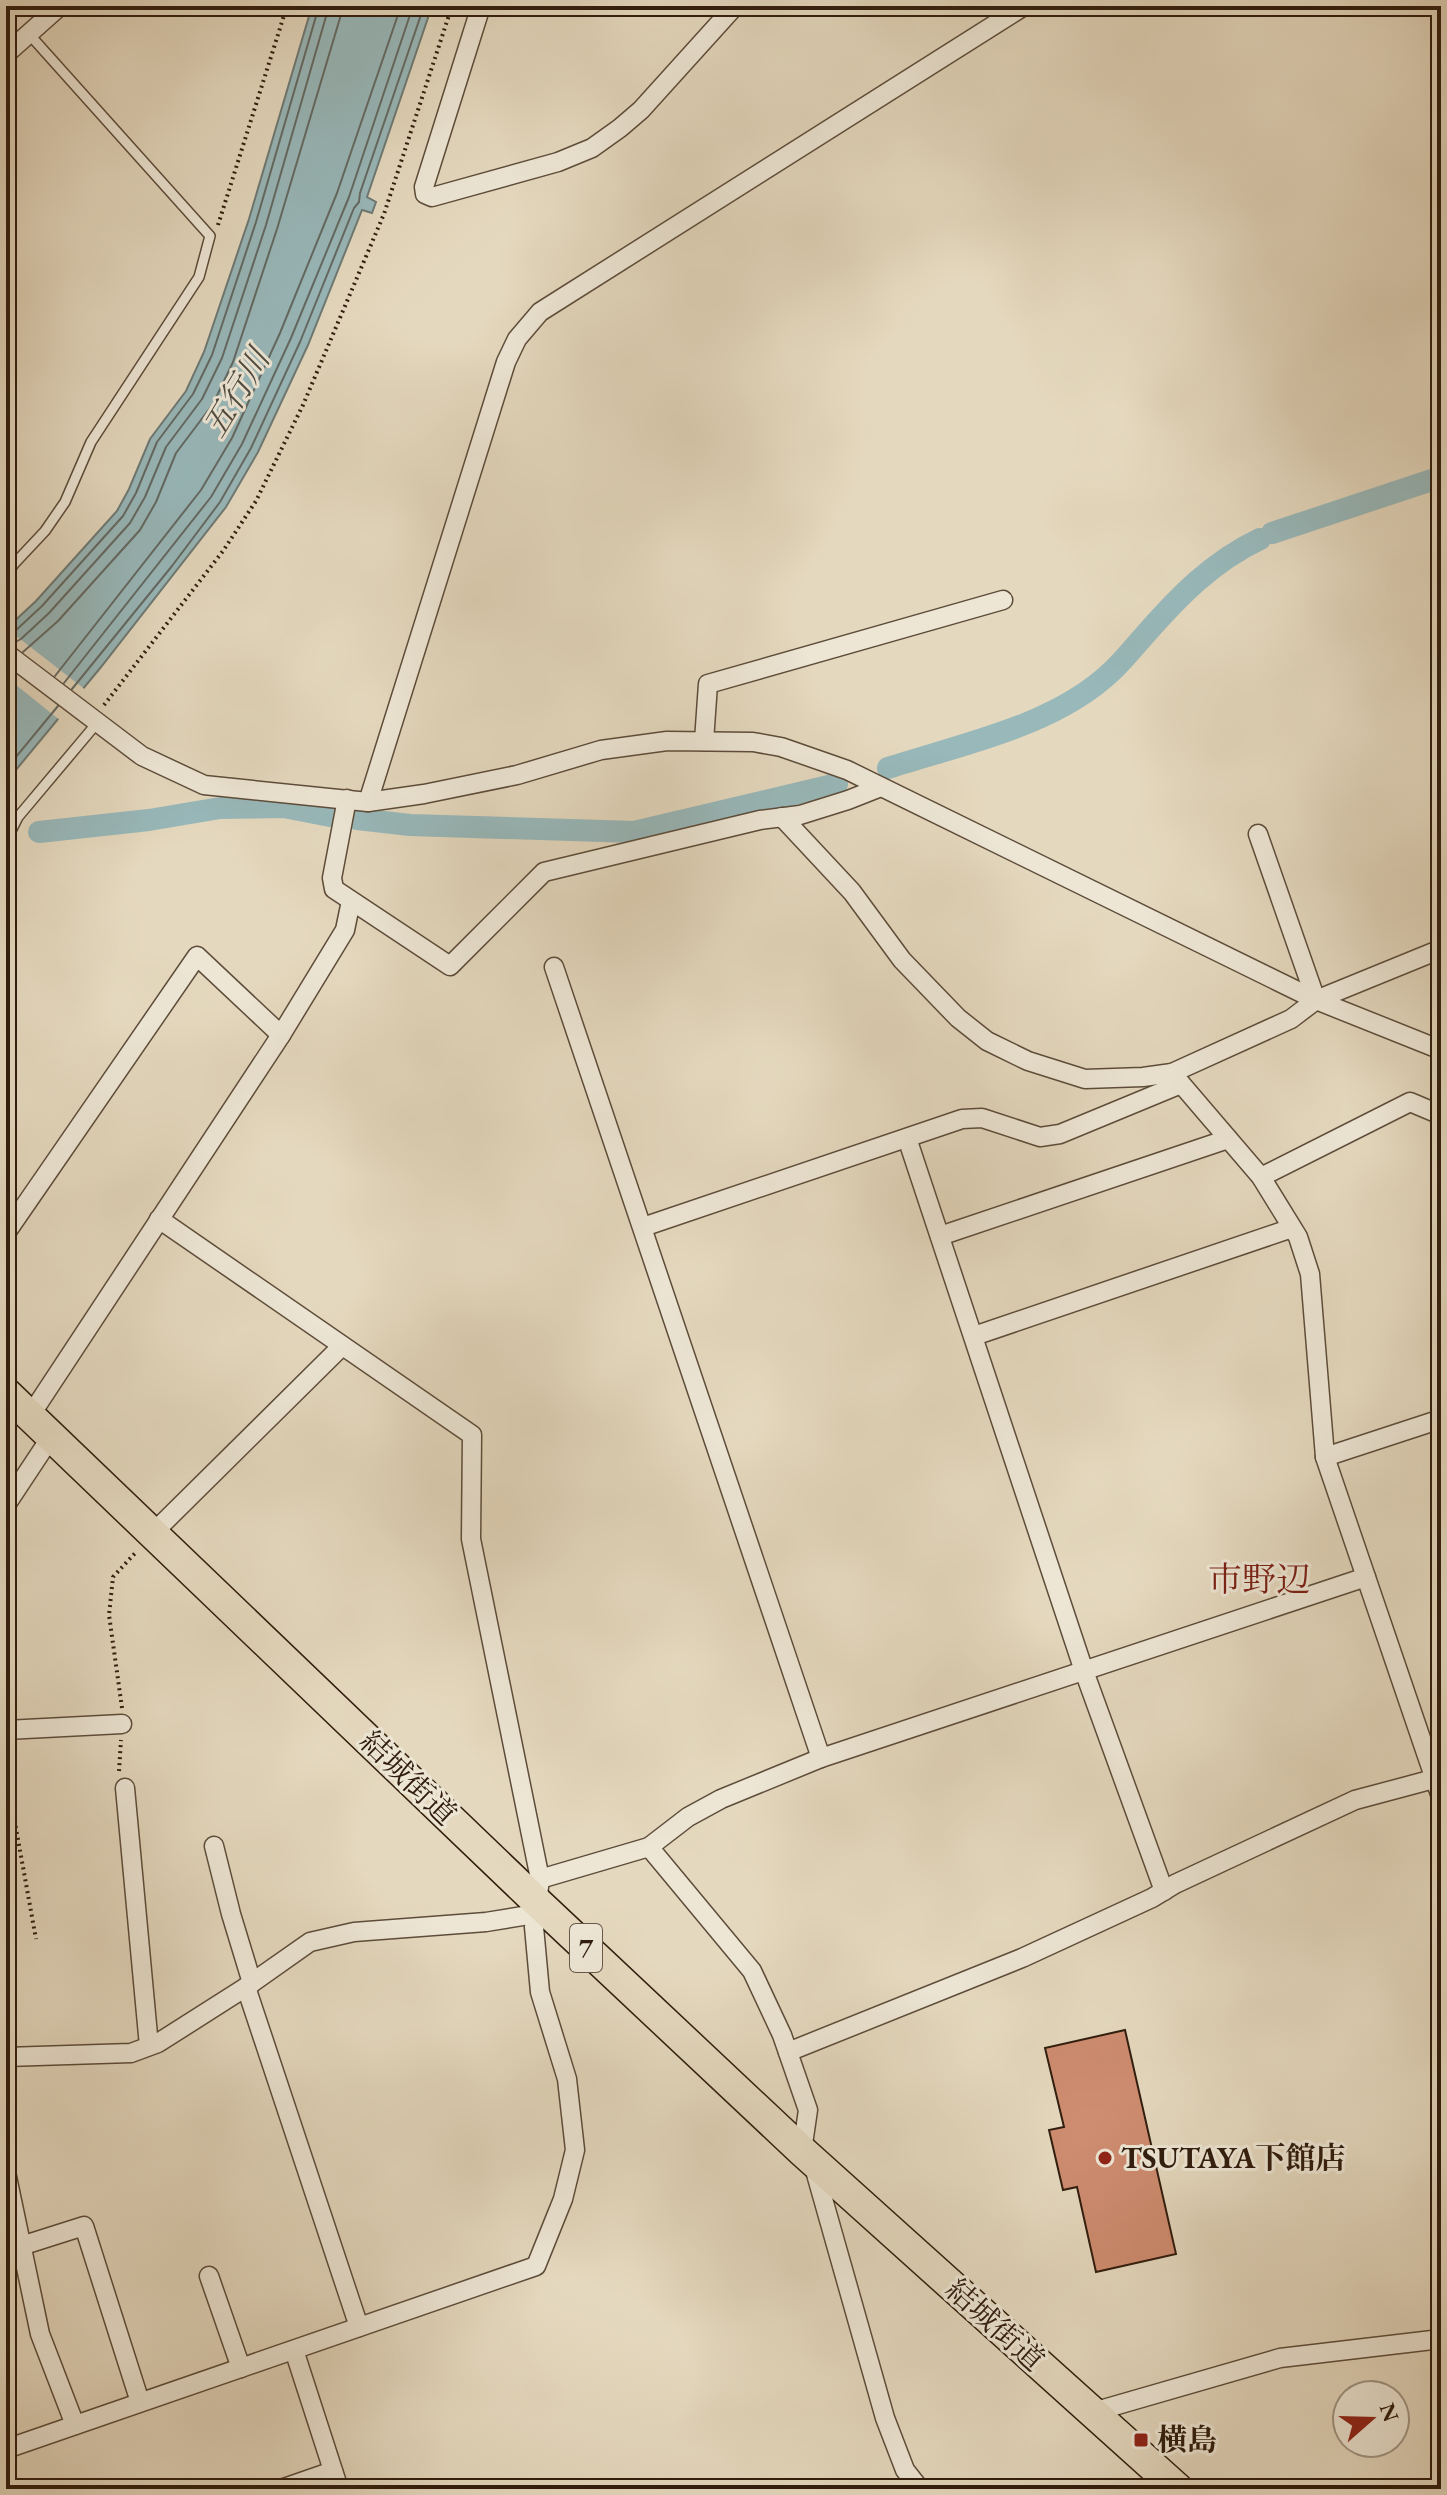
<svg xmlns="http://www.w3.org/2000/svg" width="1447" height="2495" font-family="'EB Garamond','Noto Serif JP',serif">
<rect width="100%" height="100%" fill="#e4d8be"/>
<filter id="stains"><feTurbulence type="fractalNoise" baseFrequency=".0025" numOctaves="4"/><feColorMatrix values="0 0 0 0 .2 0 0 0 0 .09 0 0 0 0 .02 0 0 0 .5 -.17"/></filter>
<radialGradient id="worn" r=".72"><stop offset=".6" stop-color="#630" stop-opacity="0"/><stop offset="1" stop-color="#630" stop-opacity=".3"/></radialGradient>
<!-- water -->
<path fill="#98b8ba" stroke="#6e7a75" stroke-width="2" d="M312,6H432L367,197L376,202L372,213L362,210L308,345L258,452L226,507L101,667L6,782V629L36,601L117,511L129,489L150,439L186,391L204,352L249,219Z"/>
<!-- pier -->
<path fill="#e4d8be" d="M6,628L87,691L61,721L6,677Z"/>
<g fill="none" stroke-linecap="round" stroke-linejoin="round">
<!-- shore -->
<g stroke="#646a64" stroke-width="2">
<path d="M6,634L14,632L42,606L123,516L136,493L157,442L193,394L212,355L256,222L319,6"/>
<path d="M12,644L21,639L49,613L130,523L145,497L166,447L202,399L222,358L266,225L329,6"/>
<path d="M23,652L58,621L140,530L156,502L176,453L213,404L233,362L277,229L340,18L341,6"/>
<path d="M55,676L201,490L232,438L280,333L337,193L401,6"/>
<path d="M64,683L211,497L242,444L291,338L349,197L413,6"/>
<path d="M72,689L172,566L220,502L251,448L300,342L354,208L359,202L360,193L424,6"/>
<path d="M6,769L58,706"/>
</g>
<!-- canal -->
<g stroke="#98b8ba" stroke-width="22">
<path d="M1272,533L1441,477"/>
<path d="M888,768C962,744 1054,726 1111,672C1123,661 1133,648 1144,636C1179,596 1212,562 1260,539"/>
<path d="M357,819L410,825L634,832L837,784"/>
<path d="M39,832L149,820L220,808L284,807L330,816"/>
</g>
</g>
<!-- building -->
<path fill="#ce8c70" stroke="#301d0e" stroke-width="2" d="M1125,2030L1176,2254L1096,2272L1077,2187L1063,2190L1049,2130L1064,2127L1045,2048Z"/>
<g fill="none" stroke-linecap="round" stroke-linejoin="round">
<!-- lane casing -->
<g stroke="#5d4c3a" stroke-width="12">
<g id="lane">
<path d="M6,576L14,564L45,531L65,502L91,442L199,277L210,236L29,34"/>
<path d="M6,841L18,817L97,723"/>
</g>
</g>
<!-- street casing -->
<g stroke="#5d4c3a" stroke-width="21">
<g id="street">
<path d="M481,6L424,187L425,194L432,197L558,162L592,148L620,128L641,110L735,6"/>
<path d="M6,54L60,6"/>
<path d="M6,653L142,756L204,785L368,802L424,794L517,775L601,750L667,741L753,742L781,747L847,770L1316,1000L1441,1050"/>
<path d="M704,741L708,684L1003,600"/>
<path d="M347,799L332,878L334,889L450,966L544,872L760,820L800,815L848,800L881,787"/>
<path d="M368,802L506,362L517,339L540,312L1024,6"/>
<path d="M782,817L852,892L902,960L958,1018L987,1041L1028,1061L1085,1079L1143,1077L1172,1073L1291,1019L1316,1000L1441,949"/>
<path d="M1258,834L1316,1000"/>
<path d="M554,967L821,1758"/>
<path d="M1172,1073L1261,1177L1298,1237L1310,1274L1325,1457L1441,1797"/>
<path d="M907,1138L1084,1671L1164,1891"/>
<path d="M1261,1177L1410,1102L1441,1115"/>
<path d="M643,1227L962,1119L982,1118L1040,1137L1060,1134L1181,1084"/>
<path d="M6,1233L197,956L281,1035"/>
<path d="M940,1236L1228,1139"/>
<path d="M974,1336L1292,1228"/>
<path d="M30,1416L281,1035L345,930L351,901"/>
<path d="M1325,1457L1441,1419"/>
<path d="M6,1505L51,1437"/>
<path d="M152,1534L342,1346"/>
<path d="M6,1730L122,1724"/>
<path d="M125,1788L149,2046"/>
<path d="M214,1846L231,1914L252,1983"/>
<path d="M649,1847L752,1971L782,2035L808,2110L802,2151"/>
<path d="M540,1879L649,1847L688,1817L721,1799L821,1758L1366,1577"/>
<path d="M246,1987L359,2327"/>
<path d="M788,2052L1022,1958L1152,1898L1175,1884L1355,1800L1441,1777"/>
<path d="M6,2057L131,2053L158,2043L246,1987L310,1942L354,1932L486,1922L535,1914"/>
<path d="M814,2167L885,2418L905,2470L920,2489"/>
<path d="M6,2172L40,2334L75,2425"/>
<path d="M21,2246L84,2226L140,2402"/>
<path d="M209,2276L241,2368"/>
<path d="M294,2350L339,2489"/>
<path d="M1093,2412L1280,2358L1441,2339"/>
<path d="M6,2449L536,2266L563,2199L575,2150L567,2079L540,1992L534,1927L540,1879L471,1539L472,1435L159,1219"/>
<path d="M281,2489L333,2471"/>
</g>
</g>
<!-- primary casing -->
<g stroke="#301d0e" stroke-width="33">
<path id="primary" d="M6,1393L536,1901L802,2151L1178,2489"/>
</g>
<!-- path -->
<g stroke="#301d0e" stroke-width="4" stroke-dasharray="2 4" stroke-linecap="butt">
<path d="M218,225L287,6"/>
<path d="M104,705L223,551L256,501L303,405L384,214L452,6"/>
<path d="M122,1708L109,1615L113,1577L137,1551"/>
<path d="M119,1771L121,1740"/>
<path d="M6,1773L36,1939"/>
</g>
<!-- lane -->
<use href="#lane" stroke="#ede6d5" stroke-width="9"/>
<!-- street -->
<use href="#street" stroke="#ede6d5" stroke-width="18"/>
<!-- primary -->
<use href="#primary" stroke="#e4d8be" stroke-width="30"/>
</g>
<!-- markers -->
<g fill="#8f2418" stroke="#ede6d5" stroke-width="3">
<circle cx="1105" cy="2158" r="8"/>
<rect x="1133" y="2432" width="16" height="16" rx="4"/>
</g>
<g text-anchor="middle" stroke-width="6" stroke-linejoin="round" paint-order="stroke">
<!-- shield labels -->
<rect fill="#ede6d5" stroke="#69594a" stroke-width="2" x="570" y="1924" width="32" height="48" rx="6"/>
<g font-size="28" font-weight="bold" fill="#301d0e">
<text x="586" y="1958">7</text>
</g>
<!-- street labels -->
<g font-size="30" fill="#301d0e" stroke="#ede6d5">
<text transform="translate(408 1778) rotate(44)" y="10">結城街道</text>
<text transform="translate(995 2325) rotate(42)" y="10">結城街道</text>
</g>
<!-- poi labels -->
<g font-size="30" font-weight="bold" fill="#301d0e" stroke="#ede6d5" text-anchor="start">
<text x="1121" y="2168">TSUTAYA下館店</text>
<text x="1157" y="2450">横島</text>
</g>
<!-- water labels -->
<g font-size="32" font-style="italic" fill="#4f4c42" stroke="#ede6d5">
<text transform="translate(236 393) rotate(-59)" y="11">五行川</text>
</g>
<!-- quarter labels -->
<g font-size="34" fill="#7a1f14" stroke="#ede6d5">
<text x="1259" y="1591">市野辺</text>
</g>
</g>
<!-- margin -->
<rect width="1447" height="2495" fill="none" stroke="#e4d8be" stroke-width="32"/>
<rect x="8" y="8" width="1431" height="2479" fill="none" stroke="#301d0e" stroke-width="4"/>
<rect x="16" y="16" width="1415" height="2463" fill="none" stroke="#301d0e" stroke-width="2"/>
<!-- north arrow -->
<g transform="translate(1371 2419) rotate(70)"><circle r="38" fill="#ede6d5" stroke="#a19685" stroke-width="2"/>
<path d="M0-6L14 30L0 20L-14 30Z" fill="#8f2418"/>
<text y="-12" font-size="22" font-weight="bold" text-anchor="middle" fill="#301d0e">N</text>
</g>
<rect width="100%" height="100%" filter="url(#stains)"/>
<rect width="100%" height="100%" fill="url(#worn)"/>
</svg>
